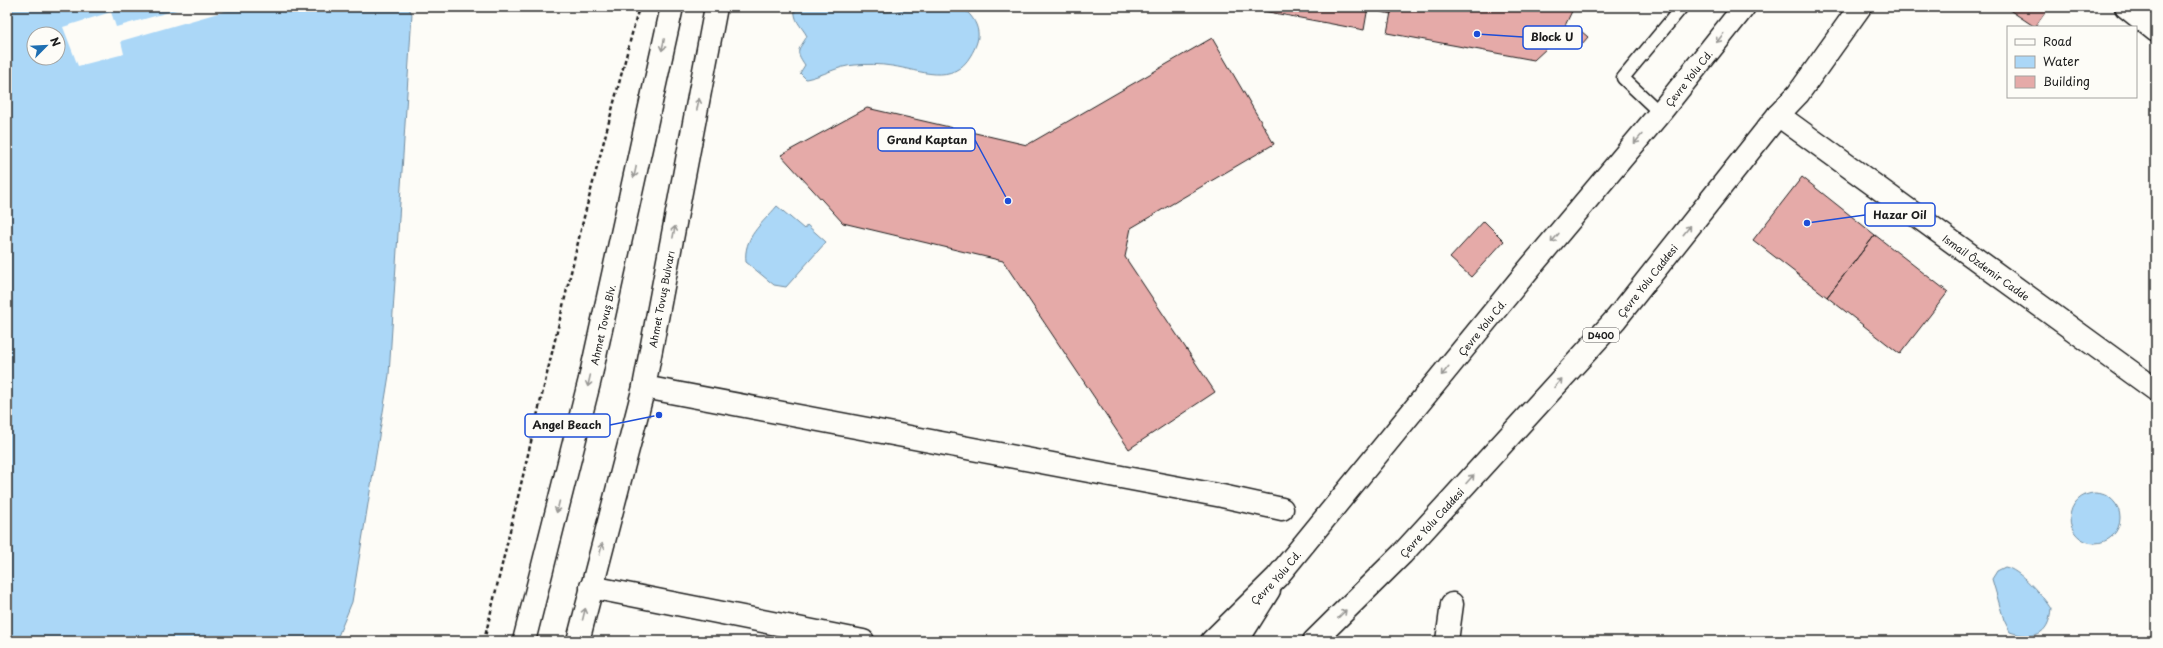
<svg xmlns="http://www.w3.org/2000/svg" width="2163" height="648" viewBox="0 0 2163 648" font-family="'Playpen Sans',sans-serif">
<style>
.water{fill:#abd7f7;stroke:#728c9f;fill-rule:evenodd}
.pier{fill:#fdfcf7}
.building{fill:#e5aaa8;stroke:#1c1c1c}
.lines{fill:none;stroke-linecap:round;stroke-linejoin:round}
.service-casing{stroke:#1c1c1c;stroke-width:15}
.minor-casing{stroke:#1c1c1c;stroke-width:25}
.tertiary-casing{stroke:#1c1c1c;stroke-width:25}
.trunk-casing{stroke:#1c1c1c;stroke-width:25}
.path{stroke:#1c1c1c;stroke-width:2.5;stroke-dasharray:4 3;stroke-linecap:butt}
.service{stroke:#fdfcf7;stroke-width:12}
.minor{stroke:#fdfcf7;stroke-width:22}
.tertiary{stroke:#fdfcf7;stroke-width:22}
.trunk{stroke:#fdfcf7;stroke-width:22}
.oneway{stroke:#989794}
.labels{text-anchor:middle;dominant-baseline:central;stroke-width:3;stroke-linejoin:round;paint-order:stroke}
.shield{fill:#fdfcf7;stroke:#605f5e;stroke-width:1}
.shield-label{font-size:9px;font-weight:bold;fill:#1c1c1c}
.street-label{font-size:10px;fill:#1c1c1c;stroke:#fdfcf7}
.leader{fill:none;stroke:#1d4ed8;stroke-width:1.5}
.callout-dot{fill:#1d4ed8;stroke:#fdfcf7;stroke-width:1.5}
.callout{fill:#fdfcf7;stroke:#1d4ed8;stroke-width:1.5}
.callout-label{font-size:11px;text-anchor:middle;font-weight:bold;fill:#1c1c1c}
</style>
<rect width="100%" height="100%" fill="#fdfcf7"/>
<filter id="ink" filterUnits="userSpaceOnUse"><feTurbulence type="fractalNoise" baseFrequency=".025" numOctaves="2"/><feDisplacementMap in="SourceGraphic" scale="8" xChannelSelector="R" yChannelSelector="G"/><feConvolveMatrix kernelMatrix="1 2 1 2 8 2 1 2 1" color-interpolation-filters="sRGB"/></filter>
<g filter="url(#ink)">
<path class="water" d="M7,7h401l4,7 -23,361 -37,227 -16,39h-329zM34,34h24v24h-24z
M795,7h70c20,9 36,3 57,0 8,-1 16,0 24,0 5,0 11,-1 15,1 9,4 16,15 17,24 1,8 -3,16 -7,23 -18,32 -51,15 -79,11 -12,-2 -25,-2 -37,-1 -18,1 -32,11 -49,14l-6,-6 5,-8c-11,-16 -6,-14 2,-29 -6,-11 -14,-15 -12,-29z
M777,206l27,23 3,-4 19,17 -40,45 -12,-2 -28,-23c-3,-25 16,-38 31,-56z
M2070 518a25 25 0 1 1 50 0a25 25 0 1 1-50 0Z
M2005,567c14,2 38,29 46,42 -2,27 -18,31 -41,23l-6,-12 -12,-41 5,-8z"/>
<path class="pier" d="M187,7h52l-118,34 3,13 -46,12 -15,-39 48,-15 5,15z"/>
<path class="building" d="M1242,7h126l-4,23z
M1368,7h24l-1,7 -23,-5z
M1392,7h182l-14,29 -26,24 -147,-27z
M2005,7h44l-14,20z
M1581,31l7,6 -6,7 -8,-6z
M1212,38l62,106 -143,84 -6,29 90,135 -86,57 -126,-188 -160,-38 -62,-68 86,-47 160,37z
M1802,177l73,58 -48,62 -74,-57z
M1484,221l20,20 -33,36 -21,-19z
M1875,235l73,57 -48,62 -73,-57z"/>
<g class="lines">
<g class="service-casing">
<path id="service" d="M1660,113l-37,-35 59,-71"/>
</g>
<g class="minor-casing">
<g id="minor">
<path d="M2126,7l30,24"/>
<path d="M644,387l578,109 60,13"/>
<path d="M591,587l272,54"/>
<path id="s1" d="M524,641l66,-262 82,-372"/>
<path id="s2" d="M578,641l66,-254 72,-380"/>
<path d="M1237,641l32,-51"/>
<path d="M1447,641l5,-37"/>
</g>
</g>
<g class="tertiary-casing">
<g id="tertiary">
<path id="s3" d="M1778,115l378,275"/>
</g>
</g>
<g class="trunk-casing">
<g id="trunk">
<path id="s4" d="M1212,641l65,-64 251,-307 132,-157 84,-106"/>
<path id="s5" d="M1314,641l88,-87 214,-235 162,-204 20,-21 62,-87"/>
</g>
</g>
<path class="path" d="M484,641l100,-424 55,-210"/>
<use href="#service" class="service"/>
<use href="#minor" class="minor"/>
<use href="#tertiary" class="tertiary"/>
<use href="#trunk" class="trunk"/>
</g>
<defs><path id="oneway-shaft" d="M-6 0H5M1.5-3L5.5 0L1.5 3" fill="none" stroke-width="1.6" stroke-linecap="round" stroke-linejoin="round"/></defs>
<g class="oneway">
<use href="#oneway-shaft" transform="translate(1720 38) rotate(128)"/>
<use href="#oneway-shaft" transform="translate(663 45) rotate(102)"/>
<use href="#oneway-shaft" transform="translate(698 104) rotate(-79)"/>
<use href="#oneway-shaft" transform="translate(1638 139) rotate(130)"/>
<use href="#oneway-shaft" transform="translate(635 172) rotate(102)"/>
<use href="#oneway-shaft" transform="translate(1687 230) rotate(-51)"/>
<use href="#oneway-shaft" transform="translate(674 232) rotate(-79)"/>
<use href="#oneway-shaft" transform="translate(1555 238) rotate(130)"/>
<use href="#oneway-shaft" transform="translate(1445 371) rotate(129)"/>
<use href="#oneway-shaft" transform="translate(589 381) rotate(103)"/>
<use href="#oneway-shaft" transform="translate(1558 383) rotate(-48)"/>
<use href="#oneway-shaft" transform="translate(1470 479) rotate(-48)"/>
<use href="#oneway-shaft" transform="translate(558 507) rotate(104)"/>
<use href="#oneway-shaft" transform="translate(601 549) rotate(-75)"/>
<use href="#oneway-shaft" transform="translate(584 614) rotate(-76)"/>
<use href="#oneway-shaft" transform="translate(1342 614) rotate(-45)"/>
</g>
</g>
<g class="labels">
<rect class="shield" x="1583" y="328" width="36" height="14" rx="3"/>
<g class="shield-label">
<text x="1601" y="335">D400</text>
</g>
<g class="street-label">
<text stroke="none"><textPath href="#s4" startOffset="738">Çevre Yolu Cd.</textPath></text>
<text stroke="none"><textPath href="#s3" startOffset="258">Ismail Ôzdemir Cadde</textPath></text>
<text stroke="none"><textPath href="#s5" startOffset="491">Çevre Yolu Caddesi</textPath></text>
<text stroke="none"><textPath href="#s2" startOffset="352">Ahmet Tovuş Bulvarı</textPath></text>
<text stroke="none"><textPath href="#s1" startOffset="326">Ahmet Tovuş Blv.</textPath></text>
<text stroke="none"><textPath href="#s4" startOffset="414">Çevre Yolu Cd.</textPath></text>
<text stroke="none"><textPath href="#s5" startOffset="167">Çevre Yolu Caddesi</textPath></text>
<text stroke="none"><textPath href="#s4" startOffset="90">Çevre Yolu Cd.</textPath></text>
</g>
</g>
<path class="leader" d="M1477 34L1523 37M1008 201L975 140M1807 223L1865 215M659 415L610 425"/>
<g class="callout-dot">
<circle cx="1477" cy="34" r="4"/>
<circle cx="1008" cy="201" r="4"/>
<circle cx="1807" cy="223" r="4"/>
<circle cx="659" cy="415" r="4"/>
</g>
<g class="callout">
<rect x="1523" y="26" width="59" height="23" rx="4"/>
<rect x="878" y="128" width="97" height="23" rx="4"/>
<rect x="1865" y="203" width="70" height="23" rx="4"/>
<rect x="525" y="414" width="85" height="23" rx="4"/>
</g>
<g class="callout-label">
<text x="1552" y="41">Block U</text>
<text x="927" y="144">Grand Kaptan</text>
<text x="1900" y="219">Hazar Oil</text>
<text x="567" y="429">Angel Beach</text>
</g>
<rect width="2163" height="648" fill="none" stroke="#fdfcf7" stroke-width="24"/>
<rect x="12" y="12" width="2139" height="624" fill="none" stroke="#1c1c1c" stroke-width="1.5" filter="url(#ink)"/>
<rect x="2007" y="26" width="130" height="72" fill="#fdfcf7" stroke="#a3a29f"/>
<rect x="2015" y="39" width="20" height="6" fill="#fdfcf7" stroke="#a3a29f"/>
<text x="2043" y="46" font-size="12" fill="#1c1c1c">Road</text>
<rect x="2015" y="56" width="20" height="12" fill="#abd7f7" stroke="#a3a29f"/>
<text x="2043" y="66" font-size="12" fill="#1c1c1c">Water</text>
<rect x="2015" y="76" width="20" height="12" fill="#e5aaa8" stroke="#a3a29f"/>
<text x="2043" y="86" font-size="12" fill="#1c1c1c">Building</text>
<g transform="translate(46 46) rotate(66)"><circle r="19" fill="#fdfcf7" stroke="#a3a29f"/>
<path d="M0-3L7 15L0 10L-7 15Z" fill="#1f6fb2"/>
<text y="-6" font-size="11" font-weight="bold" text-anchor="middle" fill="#1c1c1c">N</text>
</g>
</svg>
